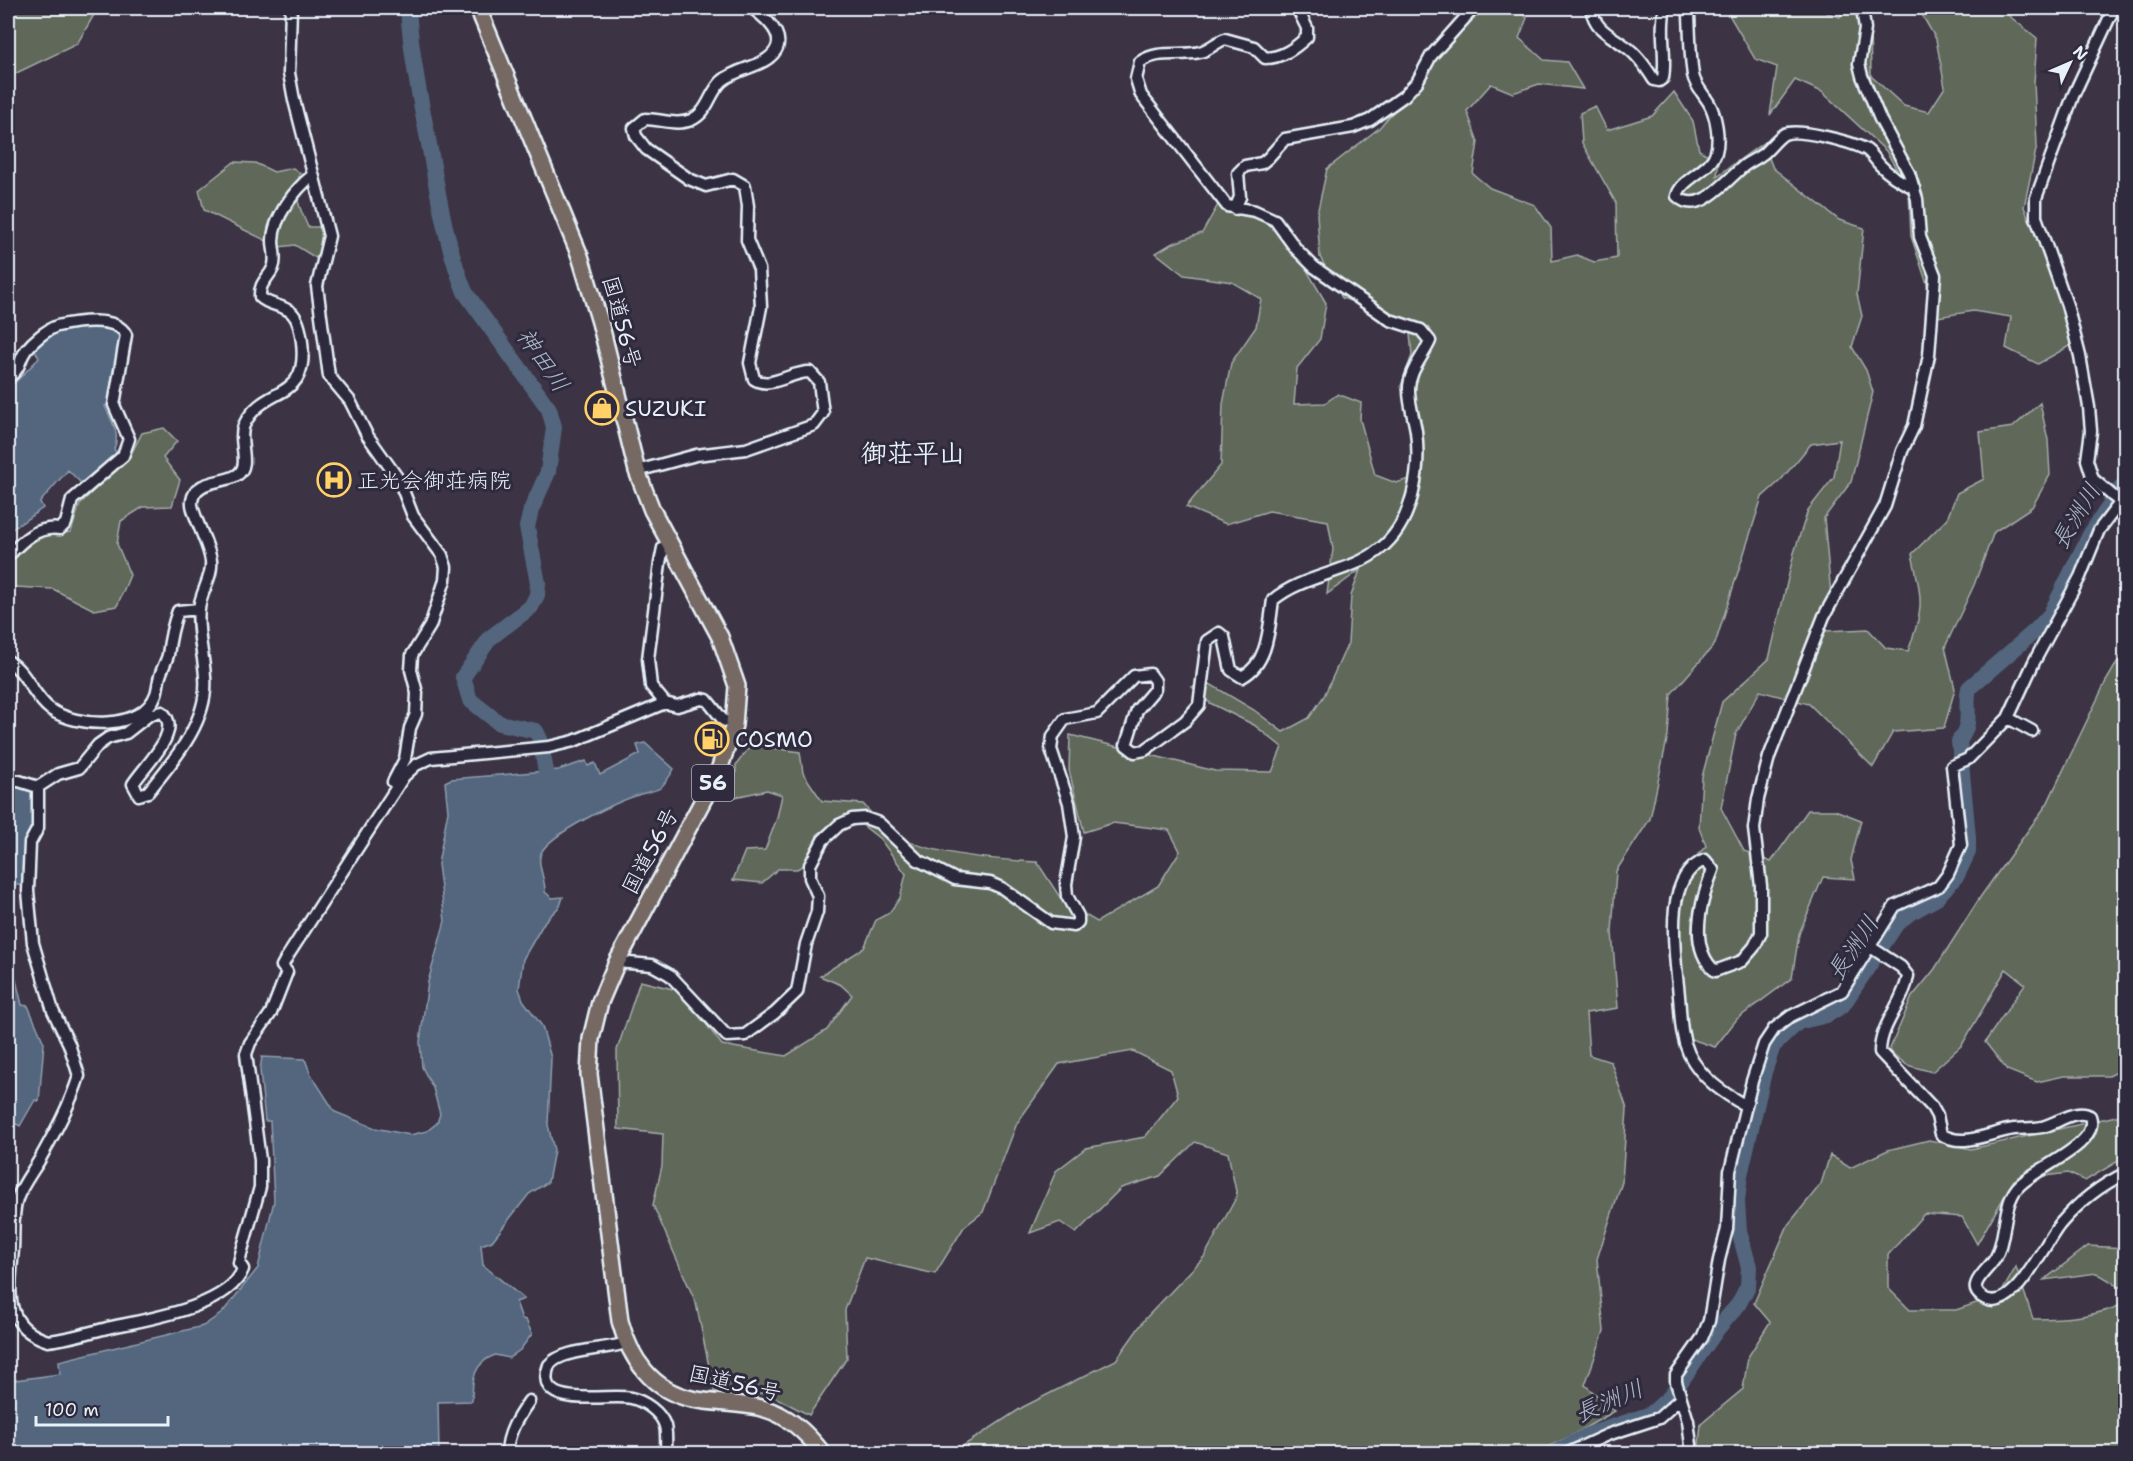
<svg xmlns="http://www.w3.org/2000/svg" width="2133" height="1461" viewBox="0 0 2133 1461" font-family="'Shantell Sans','Klee One',sans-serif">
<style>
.green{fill:#61675a;stroke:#a4aca9;stroke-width:1.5}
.water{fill:#53667e;stroke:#8f9eaf;stroke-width:1.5}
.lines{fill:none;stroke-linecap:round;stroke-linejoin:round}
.river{stroke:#53667e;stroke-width:16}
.minor-casing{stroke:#e8f1f8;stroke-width:15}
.highway-casing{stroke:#e8f1f8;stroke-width:20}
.minor{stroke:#2f2a3d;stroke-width:10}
.highway{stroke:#766964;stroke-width:15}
.labels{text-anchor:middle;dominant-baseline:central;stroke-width:6;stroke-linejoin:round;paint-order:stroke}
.shield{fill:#2f2a3d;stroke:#b0b5c0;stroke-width:1.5}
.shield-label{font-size:21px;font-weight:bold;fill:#e8f1f8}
.street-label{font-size:22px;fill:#e8f1f8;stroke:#2f2a3d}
.poi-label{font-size:22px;fill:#e8f1f8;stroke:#2f2a3d;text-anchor:start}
.water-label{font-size:24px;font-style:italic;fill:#acb9c7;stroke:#2f2a3d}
.quarter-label{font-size:26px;font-weight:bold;fill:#e8f1f8;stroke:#2f2a3d}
</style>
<rect width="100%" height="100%" fill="#3c3444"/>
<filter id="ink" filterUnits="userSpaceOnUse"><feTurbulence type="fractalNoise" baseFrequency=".0167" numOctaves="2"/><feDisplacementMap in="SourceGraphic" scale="12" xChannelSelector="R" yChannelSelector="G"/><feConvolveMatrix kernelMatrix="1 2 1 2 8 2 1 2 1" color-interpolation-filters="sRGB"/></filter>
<g filter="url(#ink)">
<path class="green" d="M8,8h90l-21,36 -69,33v-39l5,-9z
M1468,8h49l10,10 -8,20 25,22 23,2 16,27 -44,-5 -26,9 -22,-9 -24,27 11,31 -5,32 17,14 45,17 16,23 1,33 25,-6 17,7 23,-4 -1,-55 -34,-60 -2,-30 15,-7 12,24 45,-14 22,-24 19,29 6,29 20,11 -2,15 46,-33 10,25 66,52 25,8 -7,66 5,22 -10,31 14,23 7,22 -22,90 -27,36 7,77 -5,36 42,-2 18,19 22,3c17,-44 14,-51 4,-97l35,-35 10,-26 27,-14 -4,-47 33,-5 27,-24 8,37 2,35 -18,32 -38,25 -20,53 -29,62 10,42 -11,39 -51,4 -20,35 -64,-63 -49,-13 -24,43 -15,74 23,43 27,11 37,-52h27l26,10 -10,40 4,19 -32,-2 -24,57 -7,44 -55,41 -22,28 -27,-9c-13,-50 -31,-105 -12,-156 5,-12 21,-26 30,-36l-7,-18 3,-51 20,-75 47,-43 25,-106 14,-43 26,-33 6,-37 -29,4 -30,36 -19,17 -47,147 -44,50 -3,41 -18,84 -34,52 -4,61 6,76 -32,5 3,42 22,7 16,47 -5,73 -25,77 7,72 -19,54 30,26 -46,26 -34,16h-583l71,-46 93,-47 29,-41 59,-62 33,-61 -9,-43 -33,-11 -35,34 -39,12 -45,45 -16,-11 -30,11 26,-62 30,-23 59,-11 33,-41 -7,-26 -38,-19 -74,13 -42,59 -34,89 -19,15 -29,47 -70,-16 -20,52 2,48 -38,57 -40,-21 -55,-3 -18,-88 -43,-98 9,-39 1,-32 -45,-5 -1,-79 23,-69 41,10 41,54 64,11 41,-26 25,-35 -11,-10 -21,-9 44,-28 12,-28 13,-7 11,-15 6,-24 -26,-35 -19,-15 -26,-3 -18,14 -6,26 -14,8h-19l-16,14 -29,-3 12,-29 20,-1 12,-32 5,-23 -15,-5 -32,7 1,-32 15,-20 49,7 3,21 19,28 41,3c8,8 16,21 25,27 33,23 109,29 149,31l26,40 34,20 61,-36 22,-35 -11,-21 -56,-7 -29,9 -15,-62 1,-35 145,36 57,1 10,-25 -28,-22 -44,-22 -18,-16 18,-3 44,26 29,22 26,-14 15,-22 24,-53 3,-47 9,-26 -33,24 6,-45 -5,-28 -59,-10 -43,13 -40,-17 35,-42 2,-61 8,-41 25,-36 5,-28 -29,-17 -48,-7 -28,-22 15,-9 31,-11 17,-30 26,6 39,22 42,72 -6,36 -23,29 -3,36 31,-1 13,-9 23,9 -1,16 15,56 21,8 27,-8 -5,-41 -17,-48 11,-31 -3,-32 -67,-25 -22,-41 -3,-43 10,-45 52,-41 40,-46z
M1725,8h89l26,9 4,-9h9l17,17 1,51 33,30 25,6 16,-25 -9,-48 -18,-31h81l38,30 -3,45 3,62 -13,62 38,93 9,45 -33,19 -32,-16 5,-31 -38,-6 -35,6 -27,-81 -2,-45 -23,-40 -64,-59 -27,-12 -25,35 7,-48 -22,-8z
M234,162l21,1 19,9 19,-4 7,5c-7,22 -1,34 8,54h14l-3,33 -24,-15 -16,2 -75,-37 -5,-20z
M164,428l13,13 -14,17 17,22 -8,26 -29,1 -22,14 -4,23 13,31 -13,31 -23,4 -41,-21 -38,-2 -7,5c0,-8 -2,-17 0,-25 5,-26 42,-33 63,-35l9,-28 51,-50 11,-21z
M2125,649v419l-16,8h-45l-27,6 -30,-12 -22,-28 40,-58 -19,-15 -44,76 -30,27 -25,-7 -18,-14 23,-54 22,-27 47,-74 66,-92 58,-121z
M2125,1114v43l-40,24 -17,-8 -54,7 -37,64 -15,-27 -38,-3 -36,41v33l22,22h46l44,-15 16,-28 17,52c30,0 65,-2 92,-16v150l-427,1 3,-30 42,-35 5,-32 22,-35 -16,-19 34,-78 33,-41 9,-29 20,13 38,-18 41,-10 42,9z
M2088,1246l37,2v42l-28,-17 -53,7z"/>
<path class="water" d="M74,326l36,1 12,10 -14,68 -3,1c6,14 16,28 9,43l3,4 -36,30 -13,-13 -28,32 3,6 -35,24v-142l31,-32 -5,-10 13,-14z
M645,743l29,26c-4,7 -8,14 -14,19 -6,4 -15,4 -22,7 -22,7 -84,37 -96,56 -7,10 4,29 3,41l7,6 11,-1 -3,9 -15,15 -22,38 -4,30 4,11 19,26 9,32 -3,67 6,25 -6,32 -19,12 -37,47 -11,4 2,20 41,34 -8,3 6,17 4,1 6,14 -12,16 -11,8 -14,-3c-22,8 -23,26 -23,46l-34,1 1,51h-431v-72l52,-7 -1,-13 144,-35 19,-13 36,-45 16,-67 -4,-80h-5l-5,-51 2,-13 43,2 5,14 25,39 40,16 35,7 17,-4 10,-8 3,-9 -7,-26 -11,-21 -2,-25 8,-60 17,-61 -7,-57 10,-53 -3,-29 6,-3 107,-9 28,-9 2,5 7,-3 5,12 40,-21 -3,-9z
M8,785l22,3 5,4 -1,29 -10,64h-12v11l-4,1 4,45 -2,3 5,19 -2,3 9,38 6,1 16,37 -5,58 -4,-1 -15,26 -9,-5 -3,7z"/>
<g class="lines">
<path class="river" d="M408,8c3,46 12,91 21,136 9,50 17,101 36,148l84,117 5,18 -6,45 -17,38 -4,17 11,56 -1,12 -6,12 -41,31 -27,39 7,23 29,23 37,8 4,8 8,43
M1552,1454l36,-19 63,-21 19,-17 48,-69 20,-23 10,-19 1,-19 -10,-36 -2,-30 3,-26 24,-103 9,-26 25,-24 29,-7 15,-9 55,-83 13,-10 25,-14 22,-24 11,-23v-15l-9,-96c15,-21 5,-32 10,-53l67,-58 14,-15 40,-80 36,-54"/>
<g class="minor-casing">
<path id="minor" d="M291,8l-2,65 5,27 35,136 -12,50 12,90 21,25 17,34 32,45 14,36 29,39 4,12 -1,13 -15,46 -18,29 -1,15 6,23 -1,21 -6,14 -5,31 -12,23
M1591,8c4,22 18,26 34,38 12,8 21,21 29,34l5,1 4,-3c4,-23 -4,-47 2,-70
M1686,8l3,7c1,20 1,41 4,60 2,11 10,18 16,28 7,12 11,35 7,49 -5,19 -35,26 -39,44 22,22 51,-18 68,-31 6,-4 13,-7 19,-12 6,-5 13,-15 20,-19 14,-6 67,8 81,15 6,3 10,11 15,16 10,11 21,17 34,23
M2114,8l-41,88 -37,102v19l31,88 13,51 9,51 2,24 -4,29 6,19 28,24
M1235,209l5,-12 -2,-24 7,-7 17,-3 6,-5 17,-19 68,-12 17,-7 34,-24 13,-14 14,-26 43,-48
M8,378c15,-12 9,-15 18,-28 7,-9 20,-20 31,-24 18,-4 60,-11 69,9l-12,70 15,34 -6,17 -51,44 -6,23 -6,6c-23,-3 -37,11 -52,27
M637,471l59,-16 50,-6 68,-24 9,-12 -4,-31 -9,-10c-18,-1 -40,18 -56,7l-4,-16 11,-56 -2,-38 -12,-29 1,-34 -3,-20 -12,-7 -27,7 -17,-7 -43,-30 -10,-13 -2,-8 11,-9c15,0 32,7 46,1 18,-8 18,-27 31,-39 13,-11 28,-12 42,-20 30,-18 6,-40 -12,-53
M668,542l-5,6 -3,15 -12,96 3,27 14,17 12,3 24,-7 6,1 16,20 11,5
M8,661c18,10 25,35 42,48 26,19 93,22 106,-15 2,-5 2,-12 4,-18 2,-7 6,-14 8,-21 2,-17 4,-28 10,-44l21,-2
M2008,718l24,13
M8,781h11l19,6v41l-8,15 -2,48 5,52 20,68 16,33 10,32c-9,29 -24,56 -39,83 -7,12 -18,26 -23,40 -5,15 -3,34 -4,50 -3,39 -12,78 35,92 20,-2 39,-8 59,-13 36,-8 122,-20 136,-59l-4,-6 2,-9 19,-67v-27l-14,-106 4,-11 21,-30 16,-41 -5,-6 5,-9 117,-181 12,-11 15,-7 118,-11 25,-6 91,-38
M38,787l20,-13 21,-6 19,-23 10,-7 18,-5 23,-18 13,-3c22,19 -18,54 -29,72l6,11 9,-3c26,-32 61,-71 57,-115 -1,-22 -9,-47 -6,-68 1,-16 14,-32 12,-48 -2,-18 -21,-50 -19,-60 3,-22 31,-17 45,-26 15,-9 0,-34 7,-50 20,-42 65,-21 58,-83 -1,-9 -3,-22 -10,-29 -10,-9 -23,-7 -32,-16 -1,-14 8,-18 13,-29 4,-9 0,-18 0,-27 0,-23 22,-52 40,-66
M1869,946l32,21 7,9c-4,27 -28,48 -28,76l52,55 5,9 4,18c22,15 49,-2 73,-5 9,-1 19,0 28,-2 16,-4 34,-19 48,-11 11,30 -56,51 -73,72 -15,19 -10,48 -21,69 -6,12 -32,28 -14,40 31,22 63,-57 79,-74 18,-21 40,-38 65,-50
M617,962l35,3 18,10 57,61 18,-1 30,-22 22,-21 9,-48 11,-32 1,-16 -8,-18v-13l13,-25 16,-15 13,-6 13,-1 14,5 39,37 37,19 35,4 12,5 49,35 23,3 4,-4v-6l-11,-20 -1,-12 8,-47 -5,-34 -18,-54 2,-13 12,-17 32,-6 37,-37 16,-2 5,7v8l-18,21 -11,35 9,7 10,-2 40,-29 14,-16 8,-64 12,-8 5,4 7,33 11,7c27,-14 27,-51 31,-77 31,-26 76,-26 107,-51 33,-26 41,-78 36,-118 -2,-13 -7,-27 -7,-40 -1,-19 14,-34 21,-50l-9,-11 -31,-10 -76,-53 -18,-18 -21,-29 -20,-9 -28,-5 -86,-111 -5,-16 4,-17c19,-13 39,-5 60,-10 9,-2 16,-10 25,-13l29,8 11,11c17,0 30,-10 42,-21v-9l-10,-20
M1746,1106c-23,-13 -45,-28 -57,-52 -9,-20 -8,-37 -10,-58 -3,-37 -19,-119 26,-136l8,10c-12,30 -26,76 2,101l27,-10 12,-14 7,-14v-47l-7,-57 4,-30 11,-42 55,-141 61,-110 17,-55 12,-25 15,-71 6,-80 -15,-38 -3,-38 -8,-26 -29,-54 -18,-43 -3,-12 6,-35 -3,-21
M626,1343c-21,7 -64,6 -77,22 -18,48 62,27 82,33 13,3 30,14 34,28 2,8 1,19 1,28
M507,1454c0,-21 11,-37 22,-53
M1566,1454l41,-19 52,-17 22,-20
M1689,1454l2,-9 -3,-24 -12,-39v-7l26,-37 7,-17 10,-61 8,-31 3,-58 22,-90 12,-37 10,-15 17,-13 51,-25 53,-85 44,-20 9,-12 13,-29 -9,-79 16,-7 40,-41 26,-56 46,-85 19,-47 27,-35"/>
</g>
<g class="highway-casing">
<path id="highway" d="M478,8l102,248 20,66 37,149 15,39 68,127 17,49 -3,39 -15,45 -102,192 -17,40 -9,37 -2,35 31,247c10,37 32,70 72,78 24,5 49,3 73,10 25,7 43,25 58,45"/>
</g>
<use href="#minor" class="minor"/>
<use href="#highway" class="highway"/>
</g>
</g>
<defs>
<g id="shop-ring" transform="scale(1.725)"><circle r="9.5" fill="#2f2a3d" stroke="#ffd166" stroke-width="1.5"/><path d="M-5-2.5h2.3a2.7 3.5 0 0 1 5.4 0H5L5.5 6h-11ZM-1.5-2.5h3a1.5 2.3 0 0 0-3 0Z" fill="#ffd166"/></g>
<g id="hospital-ring" transform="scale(1.725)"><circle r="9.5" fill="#2f2a3d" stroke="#ffd166" stroke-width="1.5"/><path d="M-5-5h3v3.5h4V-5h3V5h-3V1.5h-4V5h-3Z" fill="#ffd166"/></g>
<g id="fuel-ring" transform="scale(1.725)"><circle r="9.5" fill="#2f2a3d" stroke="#ffd166" stroke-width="1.5"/><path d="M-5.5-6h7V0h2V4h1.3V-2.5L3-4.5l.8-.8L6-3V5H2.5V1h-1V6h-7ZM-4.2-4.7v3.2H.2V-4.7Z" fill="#ffd166"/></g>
</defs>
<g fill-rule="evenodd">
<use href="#shop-ring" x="602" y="408"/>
<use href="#hospital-ring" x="334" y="480"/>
<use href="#fuel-ring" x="712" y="739"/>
</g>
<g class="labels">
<rect class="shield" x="692" y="765" width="42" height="36" rx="4.5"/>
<g class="shield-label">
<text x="713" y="783">56</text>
</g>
<g class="street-label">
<text transform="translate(622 322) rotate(75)">国道56号</text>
<text transform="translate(650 851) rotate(-62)">国道56号</text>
<text transform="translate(735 1383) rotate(13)">国道56号</text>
</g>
<g class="poi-label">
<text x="625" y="408">SUZUKI</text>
<text x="357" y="480">正光会御荘病院</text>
<text x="735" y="739">COSMO</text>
</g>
<g class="water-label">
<text transform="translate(543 360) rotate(55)">神田川</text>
<text transform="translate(2076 516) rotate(-59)">長洲川</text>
<text transform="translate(1853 948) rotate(-56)">長洲川</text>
<text transform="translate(1609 1401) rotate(-23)">長洲川</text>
</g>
<g class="quarter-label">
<text x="913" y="452">御荘平山</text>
</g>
</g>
<rect width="2133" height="1461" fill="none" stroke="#2f2a3d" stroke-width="30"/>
<rect x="15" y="15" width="2103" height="1431" fill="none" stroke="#e8f1f8" stroke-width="2" filter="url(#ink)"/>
<g transform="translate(2070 63) rotate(46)" stroke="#2f2a3d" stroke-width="4.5" paint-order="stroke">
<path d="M0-4.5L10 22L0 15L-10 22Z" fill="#e8f1f8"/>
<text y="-9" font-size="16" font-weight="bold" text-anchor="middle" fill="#e8f1f8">N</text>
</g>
<path d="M36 1416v9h132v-9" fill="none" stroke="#e8f1f8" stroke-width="3"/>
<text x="45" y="1416" font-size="18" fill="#e8f1f8" stroke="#2f2a3d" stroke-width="4.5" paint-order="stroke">100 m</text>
</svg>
